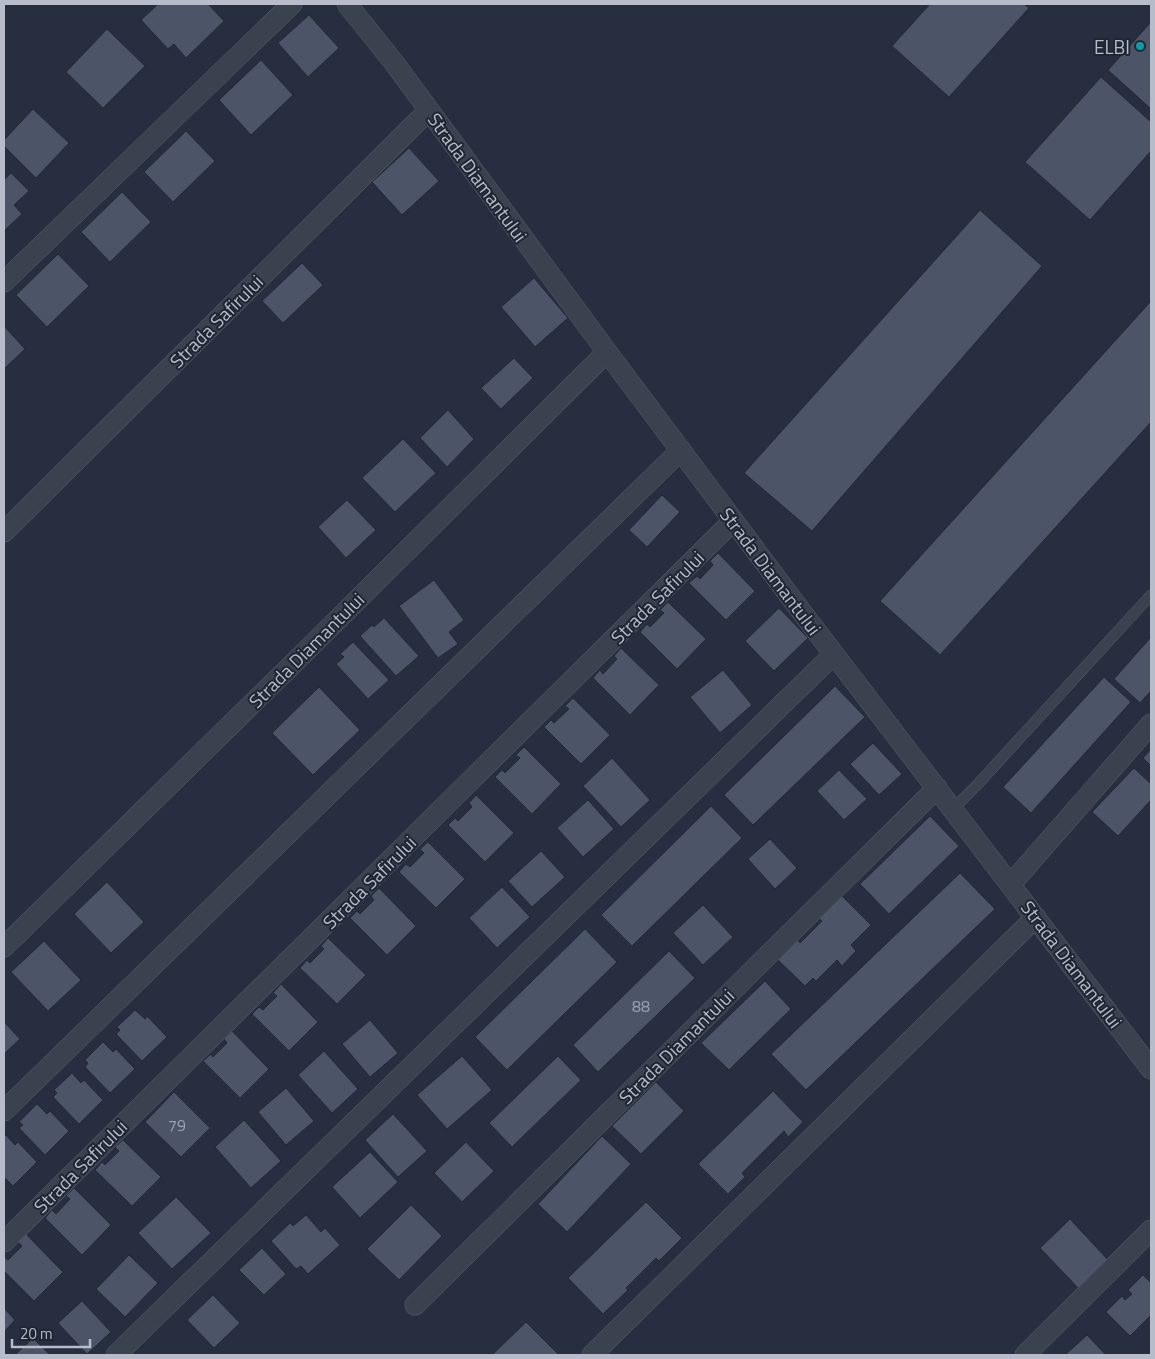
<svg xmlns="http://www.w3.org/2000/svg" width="1155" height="1359" viewBox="0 0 1155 1359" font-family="'Titillium Web',sans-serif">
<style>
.building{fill:#4c5568;stroke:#212836}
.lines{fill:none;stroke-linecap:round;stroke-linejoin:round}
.lane-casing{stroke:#555c6a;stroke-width:11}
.street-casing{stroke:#555c6a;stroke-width:21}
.lane{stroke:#3a414f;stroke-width:10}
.street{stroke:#3a414f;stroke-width:20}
.culture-dot{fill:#0f9aa8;stroke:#1f2634;stroke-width:2}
.labels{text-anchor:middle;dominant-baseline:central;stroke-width:4;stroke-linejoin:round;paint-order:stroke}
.number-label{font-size:16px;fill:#9ca2b2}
.poi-label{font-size:19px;fill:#b7bcca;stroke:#1f2634;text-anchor:end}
.street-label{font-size:19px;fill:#b7bcca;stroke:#1f2634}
</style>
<rect width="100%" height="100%" fill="#262e3f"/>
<path class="building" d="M158,4h50l16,17 -38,37 -12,-14 -6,5 -27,-29z
M930,4h94l5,4 -80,89 -57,-51z
M309,15l30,33 -31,29 -30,-34z
M1151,22v87l-43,-39z
M107,29l38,37 -42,42 -37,-36z
M261,60l32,35 -42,40 -32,-35z
M1101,77l50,45v29l-61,69 -65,-58z
M33,109l36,34 -33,35 -32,-32v-6z
M186,131l29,30 -42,41 -29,-30z
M409,148l30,33 -37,34 -30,-33z
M11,173l18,18 -15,14 8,9 -18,17v-51z
M122,192l29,30 -41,40 -29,-30z
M980,210l62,56 -230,265 -68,-58z
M58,254l31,32 -42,41 -31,-32z
M302,263l21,22 -40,38 -21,-22z
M534,278l34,40 -33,29 -34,-40z
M1151,301v121l-211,233 -60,-54z
M4,326l21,23 -21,20z
M514,358l19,20 -32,31 -20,-21z
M448,410l26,29 -27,28 -27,-29z
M403,439l33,34 -41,39 -33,-34z
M662,495l18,17 -33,35 -18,-17z
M347,500l29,30 -30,28 -28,-31z
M718,553l37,38 -29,29 -37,-37 8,-7 3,3 13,-14 -3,-4z
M434,580l30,40 -15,12 9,12 -20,14 -39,-52z
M668,602l38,37 -29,30 -37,-37 7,-8 3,3 14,-14 -4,-3z
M779,608l29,30 -34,33 -29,-30z
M384,618l35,38 -23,20 -36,-40 12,-11 2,2z
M1151,637v54l-11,12 -26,-24z
M353,642l36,38 -21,19 -32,-35 8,-7 -4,-3z
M621,648l38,37 -29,30 -37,-37 7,-8 3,4 14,-15 -3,-3z
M723,670l29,35 -32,28 -30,-36z
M1104,677l27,25 -100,111 -28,-26z
M835,686l30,31 -112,108 -29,-30z
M319,687l41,43 -47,45 -41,-42z
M573,698l37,37 -29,29 -37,-37 7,-7 3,3 15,-14 -4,-3z
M873,743l29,31 -23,21 -29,-31z
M524,747l37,37 -29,30 -37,-37 7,-7 3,3 15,-15 -4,-3z
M1151,749v17l-8,-8z
M612,758l38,42 -29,27 -38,-41z
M1134,768l17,16v16l-33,36 -26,-24z
M839,770l28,29 -23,21 -27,-29z
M476,795l38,38 -29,29 -37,-37 7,-7 3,3 14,-14 -3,-4z
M588,800l26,29 -31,28 -26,-29z
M711,806l31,32 -110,108 -31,-31z
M930,816l29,30 -70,68 -29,-30z
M770,839l27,29 -22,21 -27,-30z
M428,842l37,37 -29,29 -37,-36 7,-8 4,3 14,-14 -4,-4z
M541,851l24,26 -33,30 -24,-26z
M960,873l35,36 -189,181 -35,-36z
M107,882l37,40 -33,31 -37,-39z
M502,887l28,30 -33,31 -28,-30z
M379,888l37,38 -29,29 -37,-37 7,-7 3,3 14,-14 -3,-4z
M842,896l29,29 -20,20 5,6 -14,15 -5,-6 -21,21 -3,-3 -8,8 -27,-26 20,-20 2,3 22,-22 -3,-3z
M703,905l30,32 -30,28 -30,-32z
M585,929l32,33 -110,108 -32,-33z
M328,938l38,37 -29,29 -37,-36 7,-8 3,3 14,-14 -3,-3z
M44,941l37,39 -33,31 -37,-39z
M669,951l26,27 -97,94 -25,-27z
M765,981l26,28 -62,61 -28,-27z
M281,984l37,38 -29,29 -37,-37 7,-7 4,3 14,-14 -4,-3z
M135,1010l10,9 2,-3 20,21 -25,24 -26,-27 4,-4 -3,-3z
M370,1020l28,33 -28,24 -28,-33z
M4,1022l16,17 -16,15z
M232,1031l37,38 -29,29 -37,-37 8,-7 2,3 14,-14 -3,-4z
M103,1042l10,10 3,-3 19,20 -25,24 -25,-26 3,-4 -3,-3z
M324,1051l34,38 -26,24 -34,-38z
M462,1056l30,34 -45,39 -30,-34z
M558,1056l23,24 -69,67 -23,-24z
M72,1073l9,10 3,-3 19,20 -24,24 -26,-27 4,-4 -3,-3z
M656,1082l28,29 -43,43 -29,-28z
M286,1088l28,33 -28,24 -28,-33z
M773,1091l30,31 -15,15 -4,-6 -42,42 3,4 -17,17 -30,-30z
M174,1092l36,36 -29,29 -36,-35z
M37,1104l10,10 3,-3 19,20 -24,24 -26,-27 4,-3 -4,-3z
M393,1114l34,37 -29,26 -33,-37z
M244,1120l37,41 -30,27 -36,-41z
M6,1135l9,10 3,-3 19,20 -24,24 -9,-9v-40z
M602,1136l29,28 -64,68 -29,-28z
M123,1140l38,37 -29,29 -37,-36 7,-8 3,3 14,-14 -4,-4z
M466,1142l28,29 -32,31 -28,-29z
M370,1152l28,30 -38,36 -28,-31z
M74,1188l37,37 -29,30 -37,-37 7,-8 4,4 14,-15 -4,-3z
M176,1197l35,36 -39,36 -34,-36z
M646,1202l36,36 -23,23 -3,-3 -30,30 2,2 -25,24 -35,-36z
M411,1205l31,31 -43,44 -32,-31z
M306,1215l15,17 4,-4 15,17 -32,29 -7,-8 -5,3 -25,-28 19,-18 3,3z
M1070,1219l40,43 -29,29 -41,-43z
M26,1234l37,38 -29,29 -30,-30v-14l4,3 14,-14 -4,-4z
M262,1248l24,26 -22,21 -25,-25z
M129,1255l29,28 -33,34 -29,-28z
M1143,1275l8,8v32l-21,21 -24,-24 16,-16 3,4 7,-6 -4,-4z
M213,1295l27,28 -26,25 -27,-28z
M82,1301l29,31 -24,22 -29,-31z
M4,1308l11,12 -11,12z
M526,1322l33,33h-67z
M1087,1335l19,20h-41z
M33,1338l17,17h-35z"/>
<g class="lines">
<g class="lane-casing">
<path id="lane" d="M953,809l24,-24 174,-190"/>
</g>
<g class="street-casing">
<path id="street" d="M347,4l48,60 212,288 197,263 347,454
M4,282l288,-278
M4,532l425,-422
M1011,884l140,-160
M4,947l305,-299 298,-296
M4,1111l677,-661
M4,1242l729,-721
M415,1305l522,-517
M116,1355l718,-701
M592,1355l444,-438
M1025,1355l126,-125"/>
</g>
<use href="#lane" class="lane"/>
<use href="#street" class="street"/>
</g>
<circle class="culture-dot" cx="1140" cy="46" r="5"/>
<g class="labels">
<g class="number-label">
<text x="641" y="1006">88</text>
<text x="177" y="1125">79</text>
</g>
<g class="poi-label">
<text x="1130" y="46">ELBI</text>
</g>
<g class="street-label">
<text transform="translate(478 177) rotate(54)">Strada Diamantului</text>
<text transform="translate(216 321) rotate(-45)">Strada Safirului</text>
<text transform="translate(771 571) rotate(53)">Strada Diamantului</text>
<text transform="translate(657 597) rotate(-45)">Strada Safirului</text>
<text transform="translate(306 650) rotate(-45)">Strada Diamantului</text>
<text transform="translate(369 882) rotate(-45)">Strada Safirului</text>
<text transform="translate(1072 964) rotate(53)">Strada Diamantului</text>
<text transform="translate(676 1046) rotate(-45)">Strada Diamantului</text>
<text transform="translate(80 1166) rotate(-45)">Strada Safirului</text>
</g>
</g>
<rect width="1155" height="1359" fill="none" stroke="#b7bcca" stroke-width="10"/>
<path d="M12 1339v8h78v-8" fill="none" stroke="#b7bcca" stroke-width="2.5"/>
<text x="20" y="1339" font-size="15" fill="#b7bcca" stroke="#1f2634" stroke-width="4" paint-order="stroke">20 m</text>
</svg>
